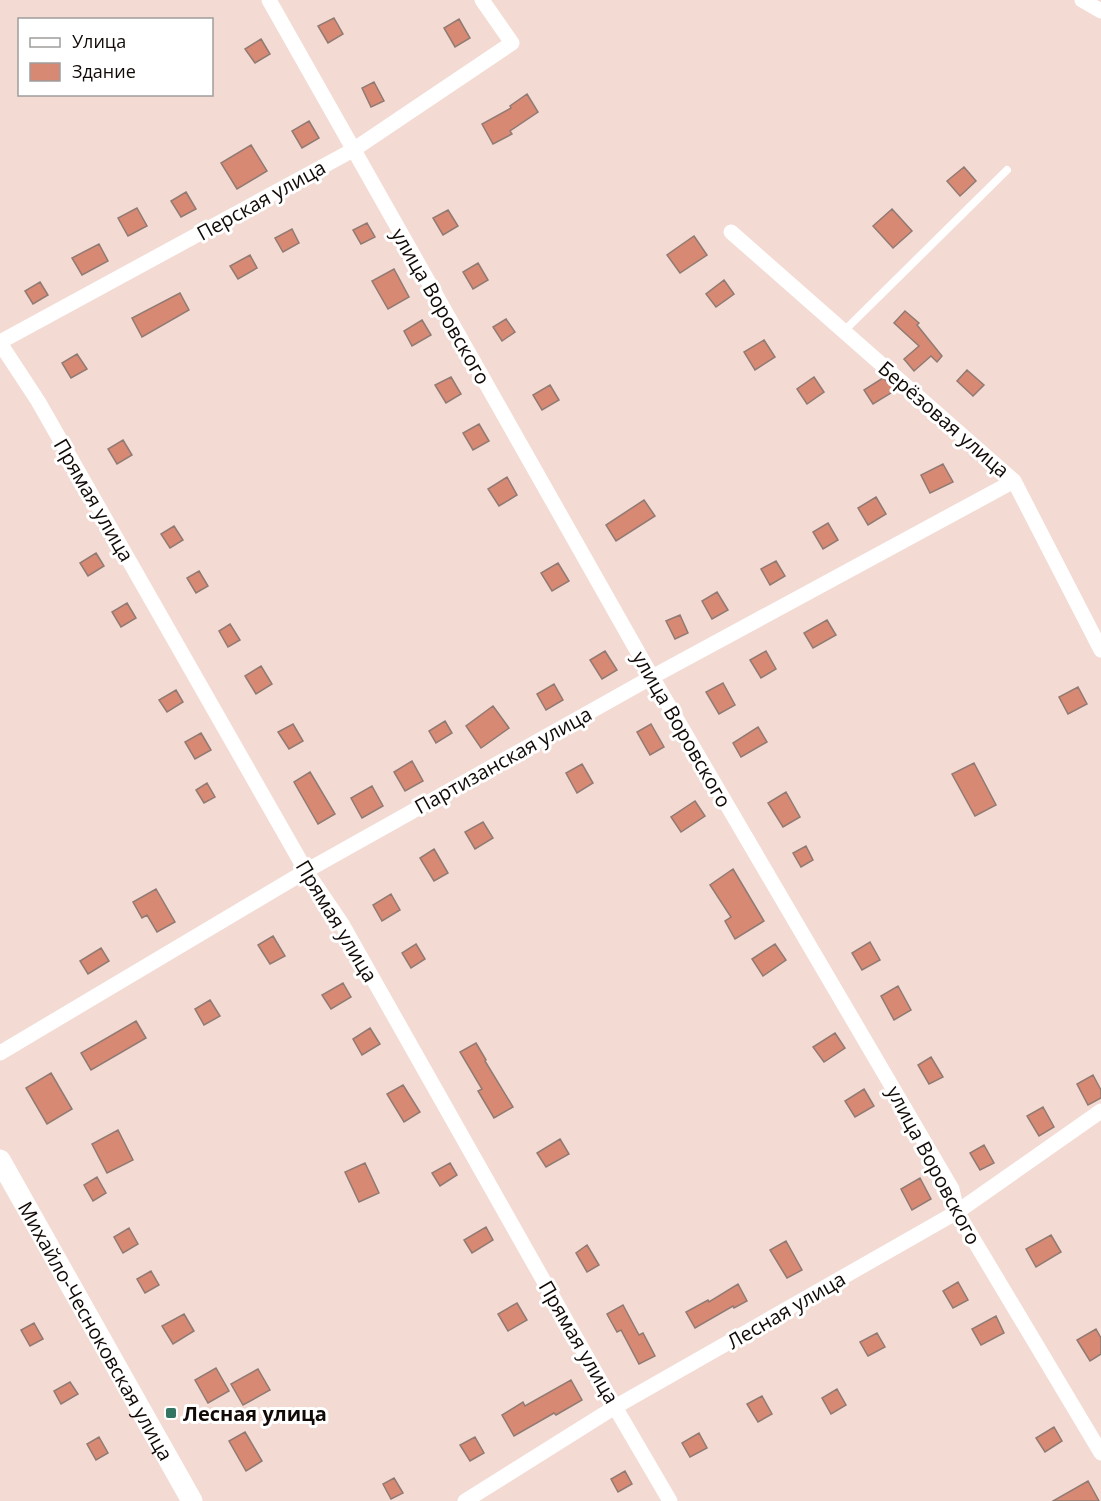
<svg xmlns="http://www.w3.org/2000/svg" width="1101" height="1501" viewBox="0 0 1101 1501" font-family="'Open Sans',sans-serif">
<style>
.building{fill:#d88973;stroke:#907a73;stroke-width:1.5}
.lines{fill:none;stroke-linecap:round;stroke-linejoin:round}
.lane{stroke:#fff;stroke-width:8}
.street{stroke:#fff;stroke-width:15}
.secondary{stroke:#fff;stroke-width:21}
.poi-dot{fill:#337462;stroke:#fff;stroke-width:2}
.labels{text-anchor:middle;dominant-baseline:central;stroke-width:6;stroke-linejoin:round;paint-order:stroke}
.street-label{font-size:20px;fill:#110a07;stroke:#fff}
.poi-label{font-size:20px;font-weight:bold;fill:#110a07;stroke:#fff;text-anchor:start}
</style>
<rect width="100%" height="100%" fill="#f3dad2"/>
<path class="building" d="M334,18l9,16 -15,9 -10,-17z
M459,19l11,19 -15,9 -11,-19z
M261,39l9,15 -15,9 -10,-14z
M374,82l10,19 -13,6 -9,-19z
M527,94l11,18 -28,19 2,3 -19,10 -11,-20 29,-16 -1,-2z
M309,121l10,17 -17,10 -10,-17z
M251,145l16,26 -30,18 -16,-26z
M964,167l12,14 -16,15 -13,-15z
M186,192l10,17 -15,8 -10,-16z
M137,208l10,18 -19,10 -10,-18z
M892,209l20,22 -19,17 -20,-22z
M448,210l10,16 -15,9 -10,-17z
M367,223l8,14 -14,7 -8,-14z
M292,229l7,14 -16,9 -8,-14z
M694,236l13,19 -27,18 -13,-18z
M99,244l9,17 -26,14 -10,-17z
M250,255l7,13 -19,11 -8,-13z
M478,263l10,17 -15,9 -10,-17z
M394,269l15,28 -21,12 -16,-28z
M724,280l10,14 -18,13 -10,-13z
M40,282l8,13 -15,9 -8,-13z
M180,293l9,17 -47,27 -10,-19z
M905,311l14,12 -2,2 25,31 -5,6 -6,-6 -17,15 -10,-12 15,-13 -25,-23z
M506,319l9,13 -13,9 -9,-14z
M422,320l9,15 -19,11 -8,-15z
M764,340l11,17 -20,13 -11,-18z
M77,354l10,15 -16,9 -9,-15z
M967,370l17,15 -11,11 -16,-15z
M451,377l10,17 -15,9 -11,-18z
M814,377l10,15 -17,12 -10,-15z
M883,378l13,12 -23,14 -9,-14z
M550,385l9,15 -17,10 -9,-15z
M479,424l10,17 -16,9 -10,-17z
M123,440l9,15 -15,9 -9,-15z
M943,464l10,18 -23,11 -9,-18z
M507,477l10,18 -18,11 -11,-17z
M876,497l10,17 -18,11 -10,-17z
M644,500l11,16 -39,25 -10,-16z
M828,523l10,17 -15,9 -10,-17z
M174,526l9,14 -13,8 -9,-14z
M96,553l8,13 -16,10 -8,-13z
M776,561l9,15 -15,9 -9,-16z
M558,563l11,18 -17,10 -11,-18z
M199,571l9,15 -12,7 -9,-15z
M717,592l11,18 -16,9 -10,-18z
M127,603l9,15 -15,9 -9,-15z
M680,615l8,18 -13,6 -9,-18z
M827,620l9,15 -23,13 -9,-15z
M230,624l10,16 -12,7 -9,-16z
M605,651l12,19 -15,9 -12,-19z
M766,651l10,18 -15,9 -11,-18z
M261,666l11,18 -16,10 -11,-18z
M723,683l12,22 -16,9 -13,-22z
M554,684l9,16 -17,10 -9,-16z
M1078,687l9,17 -19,10 -9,-17z
M176,690l7,12 -16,10 -8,-12z
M493,706l16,22 -28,20 -15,-22z
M445,721l7,12 -16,10 -7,-12z
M293,724l10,17 -14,8 -11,-17z
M651,724l13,23 -14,8 -13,-23z
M758,727l9,15 -26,15 -8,-14z
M201,733l10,17 -16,9 -10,-17z
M412,761l11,20 -18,10 -11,-19z
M974,763l22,42 -21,11 -23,-42z
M582,764l11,19 -16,10 -11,-20z
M310,772l25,42 -17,10 -24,-42z
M207,783l8,14 -11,6 -8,-13z
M372,786l11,20 -21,12 -11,-20z
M786,792l14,25 -17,10 -15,-24z
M695,801l10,15 -24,16 -10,-15z
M483,822l10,16 -18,11 -10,-17z
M806,846l7,14 -12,7 -8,-14z
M434,849l14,24 -14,8 -14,-23z
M733,869l31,52 -29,18 -10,-18 6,-4 -21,-32z
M156,889l19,33 -18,10 -10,-17 -5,3 -9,-16z
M391,894l9,16 -18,11 -9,-16z
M273,936l12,20 -15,8 -12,-19z
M870,942l10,18 -18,10 -10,-17z
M416,944l9,15 -14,9 -9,-15z
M775,944l11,16 -23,16 -11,-17z
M101,948l8,13 -21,13 -8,-13z
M343,983l8,14 -20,12 -9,-14z
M898,986l13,24 -17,10 -13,-24z
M210,1000l10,16 -16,9 -9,-16z
M136,1021l10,17 -55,32 -10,-17z
M370,1028l10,16 -18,11 -9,-16z
M835,1033l10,15 -21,14 -11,-15z
M476,1043l10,17 -1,1 28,46 -19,11 -16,-27 4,-2 -22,-37z
M931,1057l12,20 -14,7 -11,-19z
M51,1073l21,36 -25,15 -21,-36z
M1093,1075l8,15v8l-13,7 -11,-21z
M403,1085l17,27 -16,10 -17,-28z
M864,1089l10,17 -19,11 -10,-16z
M1043,1107l11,20 -15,9 -12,-20z
M118,1130l15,30 -26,13 -15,-29z
M560,1139l9,15 -23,13 -9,-14z
M984,1145l10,18 -14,7 -10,-17z
M365,1163l14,30 -20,9 -14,-30z
M450,1163l7,12 -17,11 -8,-13z
M97,1177l9,16 -13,8 -9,-16z
M920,1178l11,21 -19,11 -11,-21z
M486,1227l7,13 -21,13 -8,-13z
M129,1228l9,16 -15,9 -9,-16z
M1051,1235l10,17 -25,15 -10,-18z
M786,1241l16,29 -15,8 -17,-28z
M587,1245l12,20 -12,7 -11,-19z
M151,1271l8,14 -14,8 -8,-14z
M958,1282l10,18 -15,8 -10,-17z
M738,1284l9,17 -13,7 -1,-2 -38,22 -9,-16 22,-12 1,2z
M517,1303l10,17 -19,11 -10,-17z
M623,1305l16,30 4,-2 12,23 -16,8 -18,-34 -4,2 -10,-18z
M184,1314l10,17 -21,13 -11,-18z
M996,1316l8,17 -23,12 -9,-16z
M34,1323l9,16 -13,7 -9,-16z
M1096,1329l5,9v16l-11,7 -13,-21z
M877,1333l8,14 -17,9 -8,-14z
M216,1368l13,23 -21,12 -13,-23z
M258,1369l12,21 -27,15 -12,-21z
M571,1380l11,20 -26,15 -2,-2 -40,23 -12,-21 21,-13 2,4z
M70,1382l8,12 -17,10 -7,-13z
M837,1389l9,16 -15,9 -9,-16z
M762,1396l10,18 -14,8 -11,-18z
M1054,1427l8,14 -17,11 -9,-14z
M245,1432l17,29 -16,10 -17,-30z
M699,1433l8,15 -17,9 -8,-14z
M99,1437l9,16 -12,7 -9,-16z
M475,1437l9,16 -14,8 -10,-16z
M625,1471l7,13 -14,8 -7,-13z
M394,1478l9,15 -12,6 -8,-15z
M1088,1481l11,20h-46z"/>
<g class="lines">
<path class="lane" d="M844,331l163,-161"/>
<path class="street" d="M269,0l383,677 300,512 5,23 144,241
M1082,0l19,11
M731,232l283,249 87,169
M0,342l353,-192 159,-107 -30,-43
M0,343l38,58 268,470 36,53 273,483 55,94
M0,1053l306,-182 346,-194 362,-196
M465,1501l150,-94 342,-195 144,-101"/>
<path class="secondary" id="s1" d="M0,1160l192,341"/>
</g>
<rect class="poi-dot" x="165" y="1407" width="12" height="12" rx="3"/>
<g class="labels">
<g class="street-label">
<text transform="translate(261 200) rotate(-29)">Перская улица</text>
<text transform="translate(441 306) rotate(60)">улица Воровского</text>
<text transform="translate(944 419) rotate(41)">Берёзовая улица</text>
<text transform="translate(94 500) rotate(60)">Прямая улица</text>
<text transform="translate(682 729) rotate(60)">улица Воровского</text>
<text transform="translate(503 760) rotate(-29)">Партизанская улица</text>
<text transform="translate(337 921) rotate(59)">Прямая улица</text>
<text transform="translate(934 1165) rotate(62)">улица Воровского</text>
<text transform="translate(786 1310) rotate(-30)">Лесная улица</text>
<text stroke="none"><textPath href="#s1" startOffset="196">Михайло-Чесноковская улица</textPath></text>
<text transform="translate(579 1342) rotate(60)">Прямая улица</text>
</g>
<g class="poi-label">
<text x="183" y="1413">Лесная улица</text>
</g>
</g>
<rect x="18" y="18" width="195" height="78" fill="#ffffff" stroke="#a09d9c" stroke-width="1.5"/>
<rect x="30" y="38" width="30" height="9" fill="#ffffff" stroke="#a09d9c" stroke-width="1.5"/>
<text x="72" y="48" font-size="18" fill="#110a07">Улица</text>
<rect x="30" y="63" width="30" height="18" fill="#d88973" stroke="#a09d9c" stroke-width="1.5"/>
<text x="72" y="78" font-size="18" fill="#110a07">Здание</text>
</svg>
